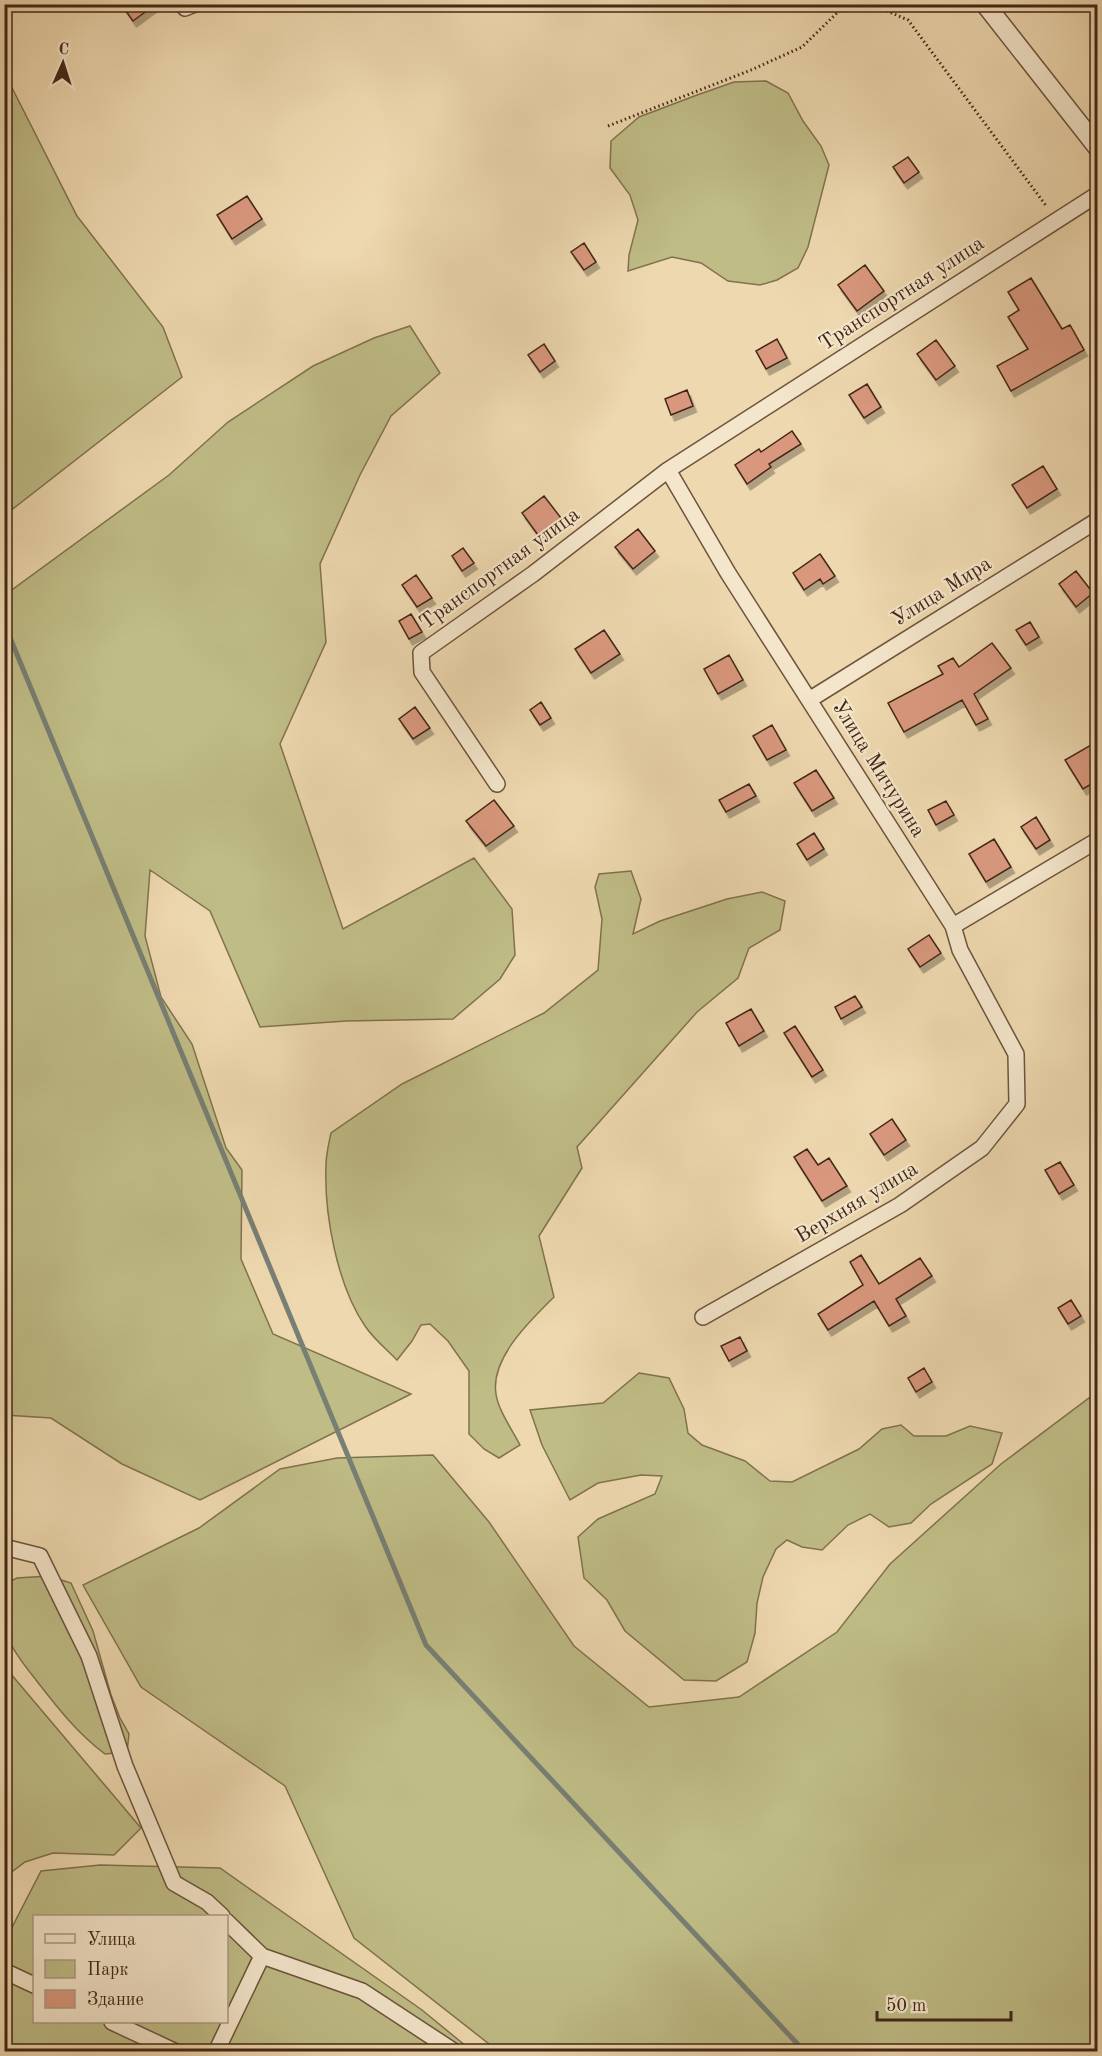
<svg xmlns="http://www.w3.org/2000/svg" width="1102" height="2056" viewBox="0 0 1102 2056" font-family="'Old Standard TT',serif">
<style>
.green{fill:#bfbc86;stroke:#81724e;stroke-width:1.5;fill-rule:evenodd}
.lines{fill:none;stroke-linecap:round;stroke-linejoin:round}
.stream{stroke:#787f73;stroke-width:5}
.building{fill:#d9987e;stroke:#432717;stroke-width:1.5;filter:url(#shadow)}
.minor-casing{stroke:#6e533d;stroke-width:18}
.tertiary-casing{stroke:#6e533d;stroke-width:21}
.path{stroke:#432717;stroke-width:3;stroke-dasharray:1.5 3;stroke-linecap:butt}
.minor{stroke:#f4e6cb;stroke-width:15}
.tertiary{stroke:#f4e6cb;stroke-width:18}
.labels{text-anchor:middle;dominant-baseline:central;stroke-width:4.5;stroke-linejoin:round;paint-order:stroke}
.street-label{font-size:21px;fill:#432717;stroke:#f4e6cb}
</style>
<defs>
<filter id="shadow"><feDropShadow dx="3.5" dy="6" stdDeviation="0" flood-color="#0004"/></filter>
</defs>
<rect width="100%" height="100%" fill="#eed8af"/>
<filter id="stains"><feTurbulence type="fractalNoise" baseFrequency=".00333" numOctaves="4"/><feColorMatrix values="0 0 0 0 .2 0 0 0 0 .09 0 0 0 0 .02 0 0 0 .5 -.17"/></filter>
<radialGradient id="worn" r=".72"><stop offset=".6" stop-color="#630" stop-opacity="0"/><stop offset="1" stop-color="#630" stop-opacity=".3"/></radialGradient>
<path class="green" d="M4,72l73,144 86,111 19,50 -177,138z
M766,81l22,12 15,28 18,25 8,19 -21,82 -10,21 -21,12 -17,5 -32,-4 -27,-18 -29,-6 -44,14 1,-16 9,-35 -8,-25 -20,-27 1,-27 28,-24 58,-22 37,-13z
M410,326l30,47 -49,43 -31,59 -40,89 6,78 -46,102 63,185 131,-71 38,51 3,46 -15,24 -47,40 -107,2 -86,6 -50,-116 -60,-41 -5,66 16,61 31,47 34,104 16,22 -1,89 32,75 138,60 -211,106 -78,-36 -71,-46 -46,-3 1,-327 -2,-15 1,-478 164,-120 59,-53 85,-56 61,-28z
M631,871l10,28 -8,35 27,-13 67,-22 35,-7 23,9 -5,29 -31,18 -11,30 -41,34 -120,135 5,21 -43,68 15,61c-23,23 -64,61 -58,97 2,16 17,37 24,51l-21,13 -15,-9 -15,-15v-63l-21,-30 -18,-17 -9,1 -9,16 -15,19c-11,-11 -24,-22 -32,-34 -28,-41 -41,-112 -39,-161 0,-11 3,-22 5,-32l71,-49 142,-71 54,-43 4,-51 -7,-32 4,-13z
M639,1373l30,5 15,31 4,24 14,12 43,16 25,20 22,1 67,-33 23,-20 19,-4 13,11h32l24,-10 32,7 -10,31 -61,40 -20,19 -22,4 -19,-13 -22,11 -26,25 -20,-3 -15,-7 -11,9 -13,28 -6,26 -2,30 -8,29 -31,19 -32,-1 -59,-49 -18,-31 -23,-22 -6,-41 20,-18 57,-25 7,-18 -21,-1 -43,8 -28,17 -28,-55 -12,-35 73,-7z
M1097,1395v656h-599l-144,-113 -69,-152 -144,-99 -58,-102 116,-57 81,-59 57,-11 96,-3 56,67 85,124 75,61 90,-10 98,-65 53,-68 111,-100 88,-66z
M49,1576l22,7 22,48 18,64 9,23 9,16 -2,18 -22,2c-28,-21 -48,-47 -69,-74 -11,-14 -24,-30 -30,-47 -5,-10 -2,-39 1,-50l10,-5z
M5,1667l136,161 -27,27 -61,-2 -28,9 -20,15z
M100,1865l120,3 202,142 50,41h-467l-1,-108 37,-72zM34,1916h192v106h-192z"/>
<g class="lines">
<path class="stream" d="M4,623l422,1022 379,407"/>
</g>
<path class="building" d="M121,4h35l-23,17z
M908,157l11,15 -15,11 -11,-16z
M247,196l15,23 -30,20 -15,-24z
M584,243l12,19 -12,8 -13,-18z
M865,265l19,26 -27,20 -19,-26z
M1031,278l31,51 8,-4 14,25 -73,41 -14,-25 31,-17 -20,-32 11,-7 -11,-18z
M777,339l10,19 -21,11 -10,-18z
M936,340l19,26 -19,14 -19,-26z
M544,344l11,17 -15,11 -12,-17z
M867,384l14,23 -17,11 -15,-23z
M687,390l6,16 -22,9 -6,-16z
M792,431l9,13 -32,20 2,3 -24,17 -12,-19 24,-16 2,3z
M1043,466l14,23 -30,19 -15,-23z
M544,496l17,22 -23,17 -16,-22z
M638,529l17,22 -22,18 -18,-22z
M463,548l11,15 -12,8 -10,-15z
M820,554l15,22 -12,8 -3,-5 -16,11 -11,-17z
M1076,571l17,22 -17,14 -17,-23z
M416,575l16,23 -15,9 -15,-22z
M411,614l11,18 -13,7 -10,-18z
M1030,622l9,15 -13,8 -10,-15z
M604,630l16,24 -29,19 -16,-24z
M992,643l19,25 -37,26 14,25 -12,6 -14,-25 -58,32 -16,-29 55,-29 -5,-8 15,-8 6,9z
M729,655l14,25 -25,14 -14,-25z
M541,702l10,16 -11,7 -10,-15z
M415,707l15,21 -17,11 -14,-20z
M772,725l14,25 -19,10 -14,-24z
M1098,741v39l-15,9 -18,-29z
M816,770l18,28 -22,13 -18,-28z
M749,784l7,12 -30,16 -7,-12z
M494,800l20,26 -28,20 -20,-25z
M946,801l8,14 -18,10 -8,-15z
M1036,817l14,23 -14,9 -15,-22z
M814,833l10,16 -17,11 -10,-16z
M994,839l17,28 -25,15 -17,-28z
M929,935l12,18 -21,14 -12,-18z
M855,996l7,11 -21,12 -6,-12z
M751,1009l13,22 -25,15 -13,-23z
M795,1026l28,44 -11,7 -28,-44z
M892,1119l14,21 -22,15 -14,-21z
M807,1149l11,16 11,-7 18,28 -25,15 -28,-44z
M1060,1162l14,23 -15,9 -14,-24z
M861,1255l18,29 41,-26 12,18 -36,23 10,17 -17,10 -15,-25 -46,29 -10,-16 45,-29 -13,-23z
M1071,1300l10,16 -13,8 -10,-16z
M740,1337l7,14 -18,10 -8,-15z
M924,1368l8,14 -16,10 -8,-14z"/>
<g class="lines">
<g class="minor-casing">
<path id="minor" d="M183,4l2,4 10,-4
M668,470l60,103 225,353 7,24 56,104 1,50 -35,44 -82,57 -197,112
M809,700l289,-180
M497,784l-75,-112 -1,-19 112,-79 135,-104 430,-276
M953,926l145,-86
M4,1547l36,9 49,100 36,110 49,117 33,19 15,14
M226,1921l36,35 100,35 93,61
M4,1971l30,14
M112,2022l64,30
M216,2052l46,-96"/>
</g>
<g class="tertiary-casing">
<path id="tertiary" d="M985,4l113,144"/>
</g>
<path class="path" d="M608,126l143,-56 51,-23 37,-36 34,-6 35,15 139,187"/>
<use href="#minor" class="minor"/>
<use href="#tertiary" class="tertiary"/>
</g>
<g class="labels">
<g class="street-label">
<text transform="translate(902 294) rotate(-33)">Транспортная улица</text>
<text transform="translate(500 569) rotate(-36)">Транспортная улица</text>
<text transform="translate(942 592) rotate(-32)">Улица Мира</text>
<text transform="translate(878 769) rotate(58)">Улица Мичурина</text>
<text transform="translate(857 1203) rotate(-31)">Верхняя улица</text>
</g>
</g>
<rect width="1102" height="2056" fill="none" stroke="#eed8af" stroke-width="24"/>
<rect x="6" y="6" width="1090" height="2044" fill="none" stroke="#432717" stroke-width="3"/>
<rect x="12" y="12" width="1078" height="2032" fill="none" stroke="#432717" stroke-width="1.5"/>
<rect x="33" y="1915" width="195" height="108" fill="#f4e6cb" stroke="#ad9a83" stroke-width="1.5"/>
<rect x="45" y="1934" width="30" height="9" fill="#f4e6cb" stroke="#ad9a83" stroke-width="1.5"/>
<text x="87" y="1945" font-size="18" fill="#432717">Улица</text>
<rect x="45" y="1960" width="30" height="18" fill="#bfbc86" stroke="#ad9a83" stroke-width="1.5"/>
<text x="87" y="1975" font-size="18" fill="#432717">Парк</text>
<rect x="45" y="1990" width="30" height="18" fill="#d9987e" stroke="#ad9a83" stroke-width="1.5"/>
<text x="87" y="2005" font-size="18" fill="#432717">Здание</text>
<g transform="translate(63 63) rotate(3)" stroke="#f4e6cb" stroke-width="4.5" paint-order="stroke">
<path d="M0-4.5L10 22L0 15L-10 22Z" fill="#432717"/>
<text y="-9" font-size="16" font-weight="bold" text-anchor="middle" fill="#432717">С</text>
</g>
<path d="M877 2011v9h134v-9" fill="none" stroke="#432717" stroke-width="3"/>
<text x="886" y="2011" font-size="18" fill="#432717" stroke="#f4e6cb" stroke-width="4.5" paint-order="stroke">50 m</text>
<rect width="100%" height="100%" filter="url(#stains)"/>
<rect width="100%" height="100%" fill="url(#worn)"/>
</svg>
